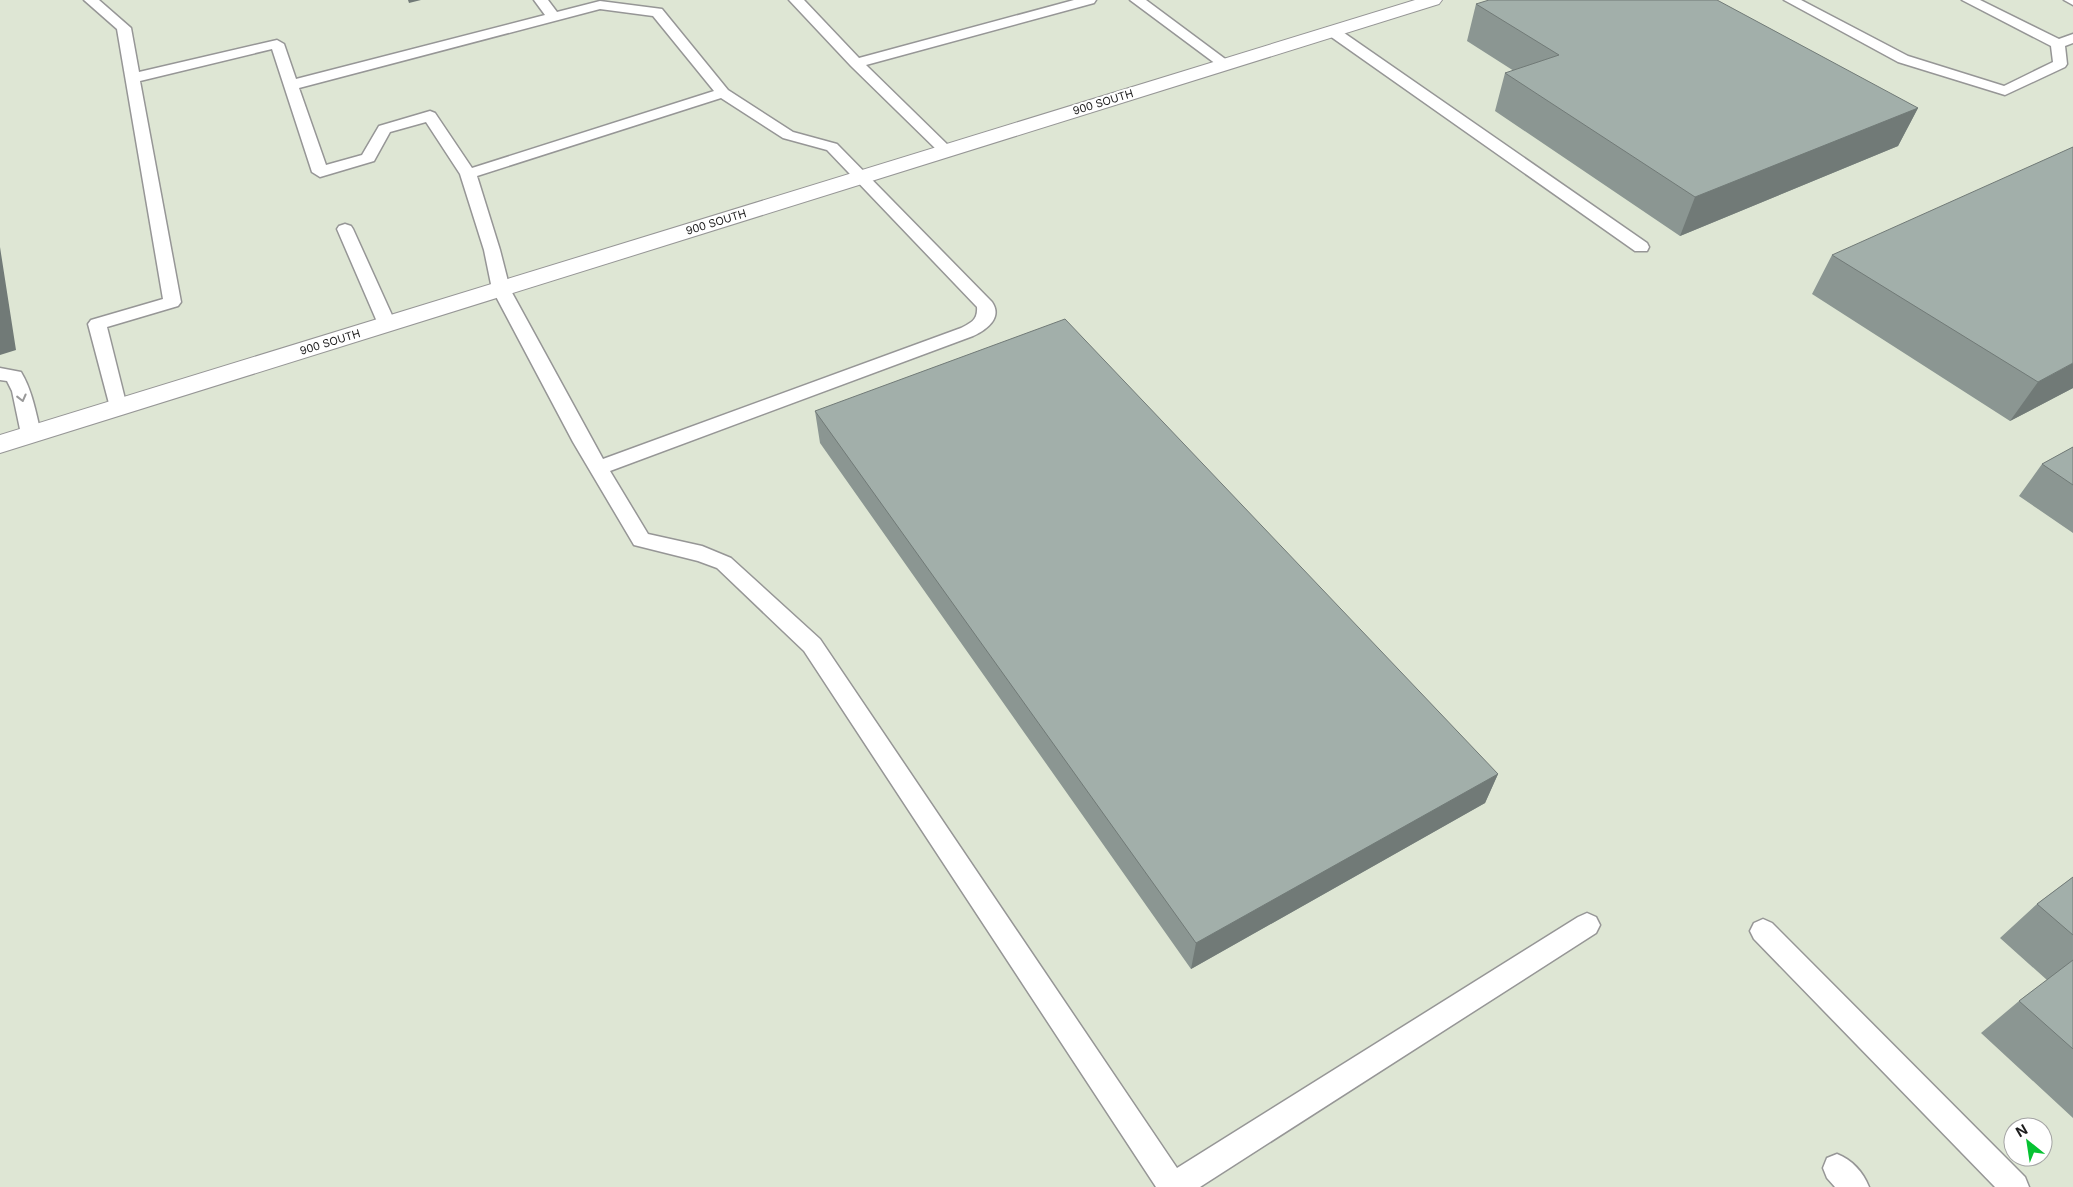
<svg xmlns="http://www.w3.org/2000/svg" width="2073" height="1187" viewBox="0 0 2073 1187" font-family="Inter,sans-serif">
<style>
.industrial{fill:#dee6d4;fill-rule:evenodd}
.lines{fill:none;stroke-linecap:round;stroke-linejoin:round}
.service-casing{stroke:#969696;stroke-width:3}
.tertiary-casing{stroke:#969696;stroke-width:2}
.service{fill:#fff;fill-rule:evenodd}
.tertiary{fill:#fff;fill-rule:evenodd}
.wall{fill:#8b9692}
.shaded-wall{fill:#717a77}
.building{fill:#a2afaa;stroke:#717a77}
.oneway{stroke:#999}
.labels{text-anchor:middle;dominant-baseline:central;stroke-width:4;stroke-linejoin:round;paint-order:stroke}
.far-street-label{font-size:11px;fill:#1c1c1c;stroke:#fff}
</style>
<rect width="100%" height="100%" fill="#e2edec"/>
<path class="industrial" d="M0,0h2073v1187h-2073zM2013,1127h30v30h-30z"/>
<g class="lines">
<g class="service-casing">
<path id="service" d="M84,0h15l32,28 8,44 138,-32 7,4 12,35 249,-64 -11,-15h14l9,12 43,-11 62,8 66,81 65,42 44,12 155,158c11,16 -6,28 -19,34l-363,135 38,63 54,12 29,12 89,81 357,529 401,-251 9,-4 9,4 4,8 -4,8 -396,254h-44l-352,-536 -87,-83 -19,-7 -64,-16 -61,-103 -81,-153 -8,-39 -24,-76 -34,-52 -36,10 -16,29 -54,16 -8,-5 -40,-123 -132,32 41,221 -3,4 -71,21 20,80 -2,4 -7,2 -7,-2 -23,-87 3,-4 72,-21 -46,-270zM600,9l53,7 61,75 -242,77 -37,-55 -5,-2 -51,15 -17,29 -36,10 -27,-77zM721,98l62,40 44,12 150,157c1,13 -6,16 -16,21l-358,131 -93,-170 -10,-39 -23,-74z
M789,0h15l55,58 215,-58h22l-2,3 -228,62 85,83 3,3 -3,3h-10l-90,-88z
M1130,0h16l86,64 -2,3h-10z
M1784,0h17l107,56 96,30 49,-24 -2,-16 -89,-46h18l79,39 14,-5v9l-8,3 2,18 -2,3 -60,28 -107,-33z
M2064,0h9v5z
M1332,27l5,1 310,215 2,4 -2,4h-12l-308,-217 -2,-3 2,-3z
M345,224l6,2 2,3 43,95 -3,4h-12l-3,-4 -41,-95 2,-3z
M0,368l21,4c11,18 15,41 20,62l-3,5 -7,2 -7,-2 -3,-5 -9,-43 -5,-10 -7,-1z
M1763,919l9,4 253,254 4,10h-34l-241,-248 -4,-8 4,-8z
M1837,1154c15,6 26,18 32,33h-34l-8,-9 -4,-10 4,-10z"/>
</g>
<g class="tertiary-casing">
<path id="tertiary" d="M1415,0h27l-3,4 -1439,449v-18z"/>
</g>
<use href="#service" class="service"/>
<use href="#tertiary" class="tertiary"/>
</g>
<path class="wall" d="M1476,4l442,104 -20,38 -218,90 -185,-125 10,-38 9,-2 -47,-30z
M1832,255l241,133 -63,33 -198,-127z
M815,411l683,363 -13,29 -294,166 -371,-526z
M2073,447v86l-54,-37 23,-32z
M2073,877v241l-92,-85 38,-32 28,-21 -47,-42 37,-34z"/>
<path class="shaded-wall" d="M408,0h13l-12,3z
M1918,108l-20,38 -218,90 15,-39z
M0,247l16,103 -16,5z
M2073,363v25l-63,33 28,-39z
M1498,774l-13,29 -294,166 5,-26z"/>
<path class="building" d="M1489,0h228l201,108 -223,89 -190,-124 54,-18 -83,-51z
M2073,147v216l-35,19 -206,-127z
M1065,319l433,455 -302,169 -381,-532z
M2073,447v38l-31,-21z
M2073,877v58l-36,-31z
M2073,960v89l-54,-48z"/>
<defs><path id="oneway-chevron" d="M-2-3.5L2.5 0L-2 3.5" fill="none" stroke-width="1.6" stroke-linecap="round" stroke-linejoin="round" transform="scale(1.25)"/></defs>
<use class="oneway" href="#oneway-chevron" transform="translate(22 398) rotate(76)"/>
<g class="labels">
<g class="far-street-label">
<text transform="translate(1103 102) rotate(-17)">900 SOUTH</text>
<text transform="translate(716 222) rotate(-17)">900 SOUTH</text>
<text transform="translate(330 342) rotate(-17)">900 SOUTH</text>
</g>
</g>
<g transform="translate(2028 1142) rotate(330)"><circle r="24" fill="#ffffff" stroke="#a4a4a4"/>
<path d="M0-4L9 19L0 12L-9 19Z" fill="#06c232"/>
<text y="-8" font-size="14" font-weight="bold" text-anchor="middle" fill="#1c1c1c">N</text>
</g>
</svg>
